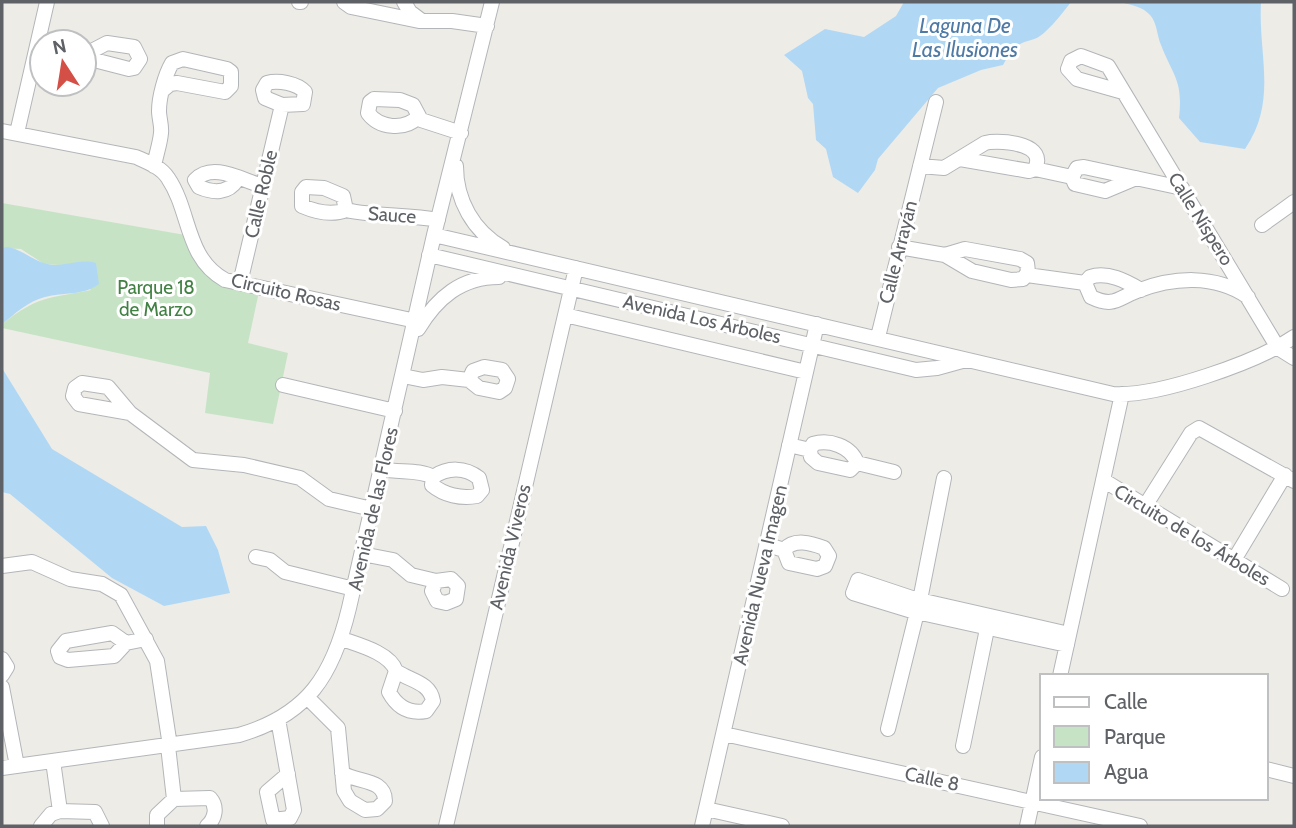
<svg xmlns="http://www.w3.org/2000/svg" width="1296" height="828" viewBox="0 0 1296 828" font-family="Cabin,sans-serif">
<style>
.green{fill:#c7e3c6}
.water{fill:#b0d8f5}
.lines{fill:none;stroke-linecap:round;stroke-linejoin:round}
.minor-casing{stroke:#b3b6b9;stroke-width:16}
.minor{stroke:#fff;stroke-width:14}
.labels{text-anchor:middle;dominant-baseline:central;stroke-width:6;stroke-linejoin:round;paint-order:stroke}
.street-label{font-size:19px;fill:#5e6165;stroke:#fff}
.park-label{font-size:19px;fill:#418143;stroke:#fff}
.water-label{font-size:21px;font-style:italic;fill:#4e7aa6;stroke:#fff}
</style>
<rect width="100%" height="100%" fill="#eeece7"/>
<path class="green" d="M2,203l189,33 14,30 55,21 -12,56 40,10 -15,71 -68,-11 5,-40 -208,-45v-4c38,-29 45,-25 89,-34l-33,-25 -14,-1 -23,-15 -19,-1z"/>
<path class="water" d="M904,2h167c-8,10 -16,21 -26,30 -17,16 -24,0 -42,33l-22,5 -43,18 -60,71 -3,11 -17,23 -25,-16 -7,-28 -10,-9 -3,-36 -5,-6 -6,-27 -18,-16 41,-26 39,8 32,-21z
M1120,2h141c-3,53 17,99 -16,147l-45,-7 -21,-24c4,-38 -5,-40 -18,-73 -4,-9 -4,-23 -11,-30 -8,-9 -20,-10 -30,-13z
M7,247c15,2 26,14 40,17 17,4 32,-6 49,-1l3,21c-16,12 -35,8 -54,13 -17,4 -30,17 -43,27v-76z
M2,368l50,81 130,78 24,-1 12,24 12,43 -66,13 -52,-28 -102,-84 -8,-2z"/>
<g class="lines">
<g class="minor-casing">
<path id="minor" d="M299,2h2
M344,2l7,5 68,14h33l35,5
M404,2l6,10 12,9
M84,54l10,6 35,9 5,-1 6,-9 -6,-12 -27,-4 -21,11
M1123,92l-46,-13 -9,-10 3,-8 10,-5 27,10 170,282 16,10
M418,117c-14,14 -39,11 -50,-4l2,-11 4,-3 26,1 13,5 8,15 40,13
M2,131l134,26c11,5 25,10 32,21 23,34 17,80 57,102l191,41
M17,133l30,-131
M154,166c2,-11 6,-22 7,-33 1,-7 -2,-15 -2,-22 0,-14 6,-36 13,-48l11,-4 44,10 4,3v14l-6,6 -48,-9 -7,1 -6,5
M456,166c0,34 17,65 47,82
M920,166l24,2 41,-25 5,-1c17,-1 57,2 45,27l-6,2 -69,-12
M1035,169l37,8
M1136,178l-31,13 -30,-7 -3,-7 5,-9 7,-1 98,21
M237,180c-9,14 -24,13 -38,7l-4,-7c18,-19 48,1 68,6
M346,210c-15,6 -30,2 -44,-4v-14l4,-5 18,1 19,8 3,14c31,7 61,4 92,10
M1262,225l32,-23
M434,235l679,159c45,3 144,-32 181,-57
M899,247l46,8 27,16 39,9 12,-1 5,-7 -1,-9 -7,-4 -55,-10 -20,6
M429,255l487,115 21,-2 29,-8
M1027,275l58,8
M240,283l42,-178 -17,-7 -2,-8 4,-7c11,-3 30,0 38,9l-2,12 -21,1
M1141,290c-15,-9 -34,-19 -51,-13l-5,6 6,14c23,11 27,1 46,-6 36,-14 78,-17 111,6
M565,315l241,57
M418,329c19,-31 43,-52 81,-52
M878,337l58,-235
M403,376l20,4 19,-3 27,3 10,8 20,4 6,-4 3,-9 -6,-9 -18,-3 -11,4 -4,9
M283,385l112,26
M130,413l-51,-9 -6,-8 2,-8 7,-5 26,4 22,26 63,47 51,5 56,13 29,21 43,10
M789,445l21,5 3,-6c16,-5 38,2 44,19l37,9
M810,450l1,7 7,6 32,7 7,-7
M382,469c17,4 37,0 51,8l-1,8c12,10 29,14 45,11l5,-6 -3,-12c-14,-11 -31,-11 -46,-1
M1103,480l179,109
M1145,506l46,-73 8,-5 95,53
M768,545l16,5c10,-12 27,-7 40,-2l5,8 -4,10 -8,3 -28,-6 -5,-13
M362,554l31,6 18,15 25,6 15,-2 7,7 -2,13 -10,4 -9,-2 -5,-10 4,-10
M256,557l14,3 15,12 69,17
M1234,560l51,-85
M2,566l30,-4 38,17 32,5 19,11 36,66 13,85
M342,639c17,6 48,14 54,32l-7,21c8,15 20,22 37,19l7,-10c-3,-19 -23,-20 -37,-30
M126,643l-12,13 -46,4 -8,-3 -2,-6 8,-10 46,-8 14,10 20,-4
M1067,645l-155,-34 -59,-18 5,-13 57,19 154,35
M2,659l5,8 -5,8
M1060,676l62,-282
M2,687l15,79
M307,697l31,31 6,63 6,10 15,9 12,-1 8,-8c0,-23 -28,-18 -43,-28
M278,719l16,91 -4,8 -17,2 -6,-28 21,-18
M888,729l32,-129 24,-122
M724,734l416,92
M963,746l24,-117
M2,768l237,-33c69,-20 94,-60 110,-127l85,-373 58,-233
M1266,769l28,7
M174,799l36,-1c8,9 5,21 -3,28
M706,809l76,17
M60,811l35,1 7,14
M41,826l10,-12 9,-3 -7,-50
M157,826v-11l17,-16 -6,-53
M446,826l130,-558
M702,826l115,-502
M1027,826l15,-69"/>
</g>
<use href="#minor" class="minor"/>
</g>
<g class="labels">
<g class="street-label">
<text transform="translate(261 194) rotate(-77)">Calle Roble</text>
<text transform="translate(392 215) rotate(4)">Sauce</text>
<text transform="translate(1201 219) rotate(58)">Calle Níspero</text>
<text transform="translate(898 252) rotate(-76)">Calle Arrayán</text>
<text transform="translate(286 292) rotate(13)">Circuito Rosas</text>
<text transform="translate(702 319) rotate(13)">Avenida Los Árboles</text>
<text transform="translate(373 509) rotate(-77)">Avenida de las Flores</text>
<text transform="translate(1192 535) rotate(31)">Circuito de los Árboles</text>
<text transform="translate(510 547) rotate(-77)">Avenida Viveros</text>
<text transform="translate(760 575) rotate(-77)">Avenida Nueva Imagen</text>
<text transform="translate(932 779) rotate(12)">Calle 8</text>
</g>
<g class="park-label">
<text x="156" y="287">Parque 18<tspan x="156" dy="22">de Marzo</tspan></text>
</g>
<g class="water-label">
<text x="965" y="25">Laguna De<tspan x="965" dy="24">Las Ilusiones</tspan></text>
</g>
</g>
<rect width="1296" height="828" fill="none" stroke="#5e6165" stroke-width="7"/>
<rect x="1040" y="674" width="228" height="126" fill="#ffffff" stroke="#bfc0c1" stroke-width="2"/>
<rect x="1054" y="697" width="35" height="10" fill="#ffffff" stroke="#bfc0c1" stroke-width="2"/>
<text x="1104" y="709" font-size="21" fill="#5e6165">Calle</text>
<rect x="1054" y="726" width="35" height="21" fill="#c7e3c6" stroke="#bfc0c1" stroke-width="2"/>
<text x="1104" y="744" font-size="21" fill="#5e6165">Parque</text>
<rect x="1054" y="762" width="35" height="21" fill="#b0d8f5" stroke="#bfc0c1" stroke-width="2"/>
<text x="1104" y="779" font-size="21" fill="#5e6165">Agua</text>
<g transform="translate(63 63) rotate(348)"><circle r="33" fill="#ffffff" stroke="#bfc0c1" stroke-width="2"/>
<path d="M0-5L12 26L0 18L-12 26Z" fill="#d44f46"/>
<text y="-10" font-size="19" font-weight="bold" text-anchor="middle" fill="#5e6165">N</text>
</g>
</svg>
